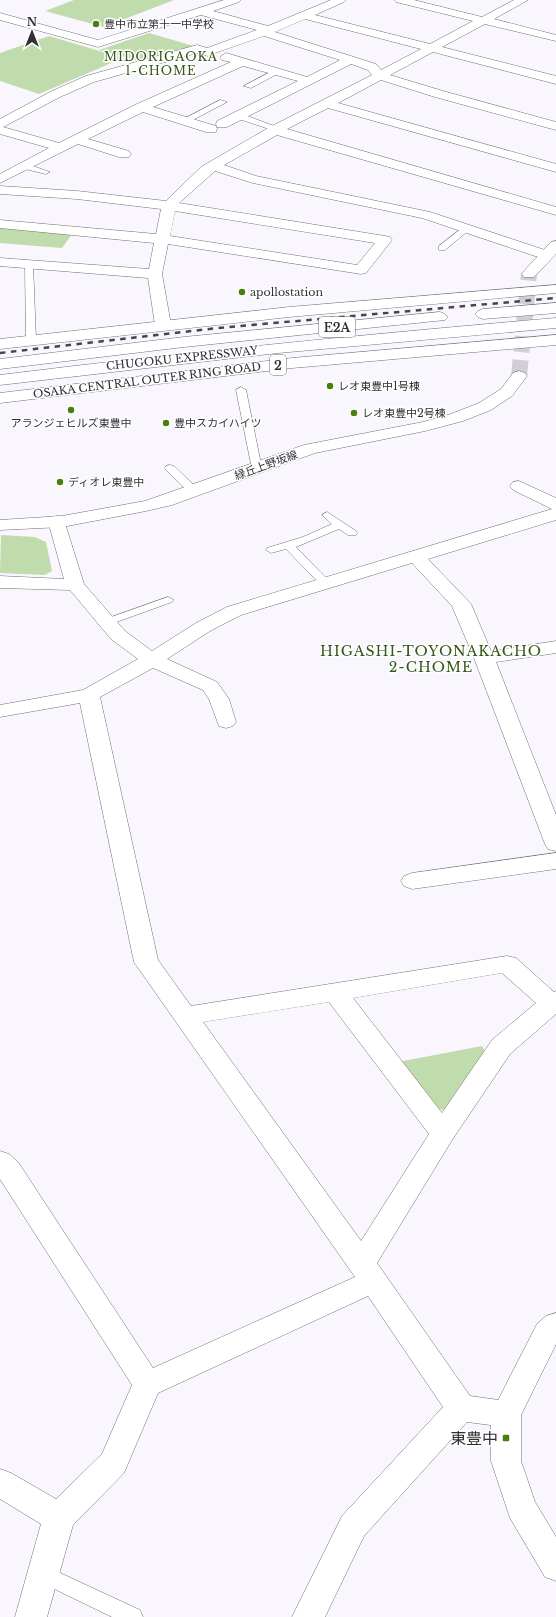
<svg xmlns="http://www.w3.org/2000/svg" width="556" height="1617" viewBox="0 0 556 1617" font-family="'Libre Baskerville','Noto Sans JP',serif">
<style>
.green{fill:#c0dcad}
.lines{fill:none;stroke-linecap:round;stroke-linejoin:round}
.tertiary-tunnel{stroke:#d1ced5;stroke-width:16;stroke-dasharray:16 8;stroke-linecap:butt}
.service-casing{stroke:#716e77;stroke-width:1}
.minor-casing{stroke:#716e77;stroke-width:1}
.tertiary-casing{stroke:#716e77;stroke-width:1}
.primary-casing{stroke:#716e77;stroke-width:1}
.motorway-casing{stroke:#716e77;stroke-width:1}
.service{fill:#fff;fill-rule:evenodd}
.minor{fill:#fff;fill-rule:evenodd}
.tertiary{fill:#fff;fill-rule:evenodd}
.primary{fill:#fff;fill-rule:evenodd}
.motorway{fill:#fff;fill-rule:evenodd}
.rail{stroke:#47454a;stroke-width:2.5;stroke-dasharray:5.5 5.5;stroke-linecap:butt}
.poi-dot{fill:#497e11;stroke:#fff;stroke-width:1.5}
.labels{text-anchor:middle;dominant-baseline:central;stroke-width:3;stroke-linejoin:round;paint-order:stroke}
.far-poi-label{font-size:11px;fill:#302f33;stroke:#fff;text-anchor:start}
.far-street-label{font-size:11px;fill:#302f33;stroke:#fff}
.far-neighbourhood-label{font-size:12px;letter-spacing:1px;fill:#345616;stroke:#fff}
.shield{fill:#fff;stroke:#6e6d70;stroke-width:1}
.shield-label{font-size:12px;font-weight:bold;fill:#302f33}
.neighbourhood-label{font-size:14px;letter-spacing:1px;fill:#345616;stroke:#fff}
.near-poi-label{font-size:16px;fill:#302f33;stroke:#fff;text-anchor:end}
</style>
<rect width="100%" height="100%" fill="#f9f6fe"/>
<path class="green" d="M74,0h100l-70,27 -59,-16z
M149,33l48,14 -54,15 -44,-12z
M49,36l74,22 -84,36 -39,-13v-28z
M0,226l73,7 -11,15 -62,-5z
M1,535l34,2 11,5 6,29 -7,4 -45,-2z
M482,1046l4,7 -36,56 -14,1 -38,-48z"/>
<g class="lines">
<path class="tertiary-tunnel" d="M519,376l10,-102"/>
<g class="service-casing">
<path id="service" d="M274,70l7,2 -30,16 -7,-2z
M220,100l7,2 -40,21 -7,-2z
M236,114h6l40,15 -7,2 -39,-13z
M21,164h6l23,8 -4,2 -25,-6z
M466,225l3,1v4l-24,20h-6v-4z
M29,261l4,3 3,76 -5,3 -5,-3 -1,-76z
M241,387l5,3 16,79 -5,3 -5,-3 -16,-79z
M170,465l4,1 24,23 1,2 -1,2h-8l-24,-23 -1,-2 1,-2z
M327,512l29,19 1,2 -1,2h-8l-9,-6 -43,18 34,35 2,2 -6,3 -4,-1 -36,-37 -15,4 -5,-3 1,-2 36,-11 29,-13 -10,-9z
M168,597l6,3 -2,2 -61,22 -4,1 -6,-3 2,-2z
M43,1565l97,45 3,7h-31l-76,-37 -3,-6 3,-6z"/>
</g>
<g class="minor-casing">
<path id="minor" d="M224,0h17l-2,2 -26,9 55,15 63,-26h15l-2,2 -29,13 115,29 43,-23 -77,-19 -2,-2h20l68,17 32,-17h14l-34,19 62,16v6l-71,-17 -43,23 114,29v8l-123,-32 -43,23 53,16 113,31v8l-121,-33 -54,-17 -43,23 218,61v8l-228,-64 -41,21 269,78v8l-279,-80 -53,30 32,11 174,36 121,40 2,3 -2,3h-10l-119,-40 -169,-35 -38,-12 -36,32 206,33 5,1 2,3 -26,33 -5,1 -193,-30 -6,30 9,51 -3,3h-10l-3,-3 -7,-47 -148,-12v-8l149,11 5,-26 -154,-15v-8l156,14 5,-25 -84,-10 -77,-5v-8l77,5 89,10 35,-34 69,-40 102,-52 -4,-5 -17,-6 -124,63h-10l-1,-3 1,-3 81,-40 -55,-15 -90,41 63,19 1,3 -1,3h-10l-63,-20 -55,27 41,12 2,3 -2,3h-10l-41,-13 -78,39v-9l49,-26 -49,-14v-15l52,-28 34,-15 111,-31 10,3 50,-18 -56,-15 -103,32 -98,-27v-7l98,27zM305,19l116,30 -40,21 -5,-6 -101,-32zM264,36l76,24 -33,17 -81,-24 -6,4 2,3 9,2 -94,42 -78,39 -56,-16 57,-30 34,-15 103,-29 11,3 4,-2zM175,211l200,32 -18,22 -187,-29z
M519,481l37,17v22l-128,39 43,45 20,47 65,-10v12l-60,9 60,153v36l-8,-2 -3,-5 -71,-186 -22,-52 -40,-43 -171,52 -31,16 -43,28 50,23 12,17 7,23 -3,4 -7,2 -7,-2 -10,-27 -6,-9 -50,-22 -53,29 58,263 33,46 316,-50 9,2 38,34 2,-1v23l-46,40 -58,86 -75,123 93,133 36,5 11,4 4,9 -4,9 -11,4 -39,-5 -103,114 -39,81h-33l50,-101 101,-109 -75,-111 -210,97 -34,80 -51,52 -26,92h-32l26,-93 -41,-25v-30l11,4 45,26 46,-45 30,-69 -132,-206v-28l9,3 9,8 135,206 202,-91 -221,-315 -54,-259 -80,14v-12l83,-15 55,-31 -27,-20 -41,-49 -70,-2v-12l64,3 -16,-58 3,-4 6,-1 6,1 21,67 41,47 27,20 44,-28 31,-16 325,-98 -39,-19 -3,-4 3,-4zM502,973l34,30 -44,37 -50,73 -89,-115zM329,1002l100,132 -68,107 -158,-219z
M556,853v16l-144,20 -8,-3 -3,-5 3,-5 8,-3z"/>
</g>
<g class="tertiary-casing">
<path id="tertiary" d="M556,241v13l-22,23h-10l-2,-3 2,-3 27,-29z
M519,371l6,2 2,3 -15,20 -21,14 -28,11 -38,10 -110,22 -143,52 -26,6 -84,16 -62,3v-10l62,-4 83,-15 159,-56 119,-23 28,-8 28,-11 22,-14 12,-16z
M556,1313v31l-35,71v46l14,41 21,35v44l-11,-4 -35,-59 -19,-57v-47l46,-90 9,-8z"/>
</g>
<g class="primary-casing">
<path id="primary" d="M556,285v8l-267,24 -289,32v-10l289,-32z
M556,335v10l-264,23 -292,35v-10l292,-35z"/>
</g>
<g class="motorway-casing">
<path id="motorway" d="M556,303v10l-73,6 -5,-2 -3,-3 3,-3 5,-2z
M440,312l5,2 3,3 -3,3 -261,27 -184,22v-10l184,-22z
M556,318v10l-278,25 -278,32v-10c185,-23 370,-41 556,-57z"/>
</g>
<use href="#service" class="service"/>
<use href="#minor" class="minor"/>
<use href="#tertiary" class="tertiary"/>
<use href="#primary" class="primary"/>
<use href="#motorway" class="motorway"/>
<path class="rail" d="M0,353l218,-25 338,-30"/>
</g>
<g class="poi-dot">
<circle cx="96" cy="24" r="4"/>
<circle cx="242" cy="292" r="4"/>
<circle cx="330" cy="386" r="4"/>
<circle cx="71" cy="410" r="4"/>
<circle cx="354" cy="413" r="4"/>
<circle cx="166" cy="423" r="4"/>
<circle cx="60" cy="482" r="4"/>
<rect x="502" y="1434" width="8" height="8" rx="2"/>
</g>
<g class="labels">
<g class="far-poi-label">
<text x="104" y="24">豊中市立第十一中学校</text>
<text x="250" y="292">apollostation</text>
<text x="338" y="386">レオ東豊中1号棟</text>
<text x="362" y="413">レオ東豊中2号棟</text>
<text x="71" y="423" text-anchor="middle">アランジェヒルズ東豊中</text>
<text x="174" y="423">豊中スカイハイツ</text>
<text x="68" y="482">ディオレ東豊中</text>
</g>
<g class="far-street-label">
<text transform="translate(182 358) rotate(-6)">CHUGOKU EXPRESSWAY</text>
<text transform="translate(147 380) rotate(-7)">OSAKA CENTRAL OUTER RING ROAD</text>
<text transform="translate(266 465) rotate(-20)">緑丘上野坂線</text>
</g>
<g class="far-neighbourhood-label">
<text x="161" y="56">MIDORIGAOKA<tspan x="161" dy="14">1-CHOME</tspan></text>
</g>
<g class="shield">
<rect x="319" y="317" width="36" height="20" rx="3"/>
<rect x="270" y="355" width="16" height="20" rx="3"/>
</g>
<g class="shield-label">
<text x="337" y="327">E2A</text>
<text x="278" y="365">2</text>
</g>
<g class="neighbourhood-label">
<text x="431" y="651">HIGASHI-TOYONAKACHO<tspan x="431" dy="16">2-CHOME</tspan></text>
</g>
<g class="near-poi-label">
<text x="498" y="1438">東豊中</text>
</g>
</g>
<g transform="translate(32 32)" stroke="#ffffff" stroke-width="3" paint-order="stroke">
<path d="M0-3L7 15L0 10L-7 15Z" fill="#302f33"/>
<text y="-6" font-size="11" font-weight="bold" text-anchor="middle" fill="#302f33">N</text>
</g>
</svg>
